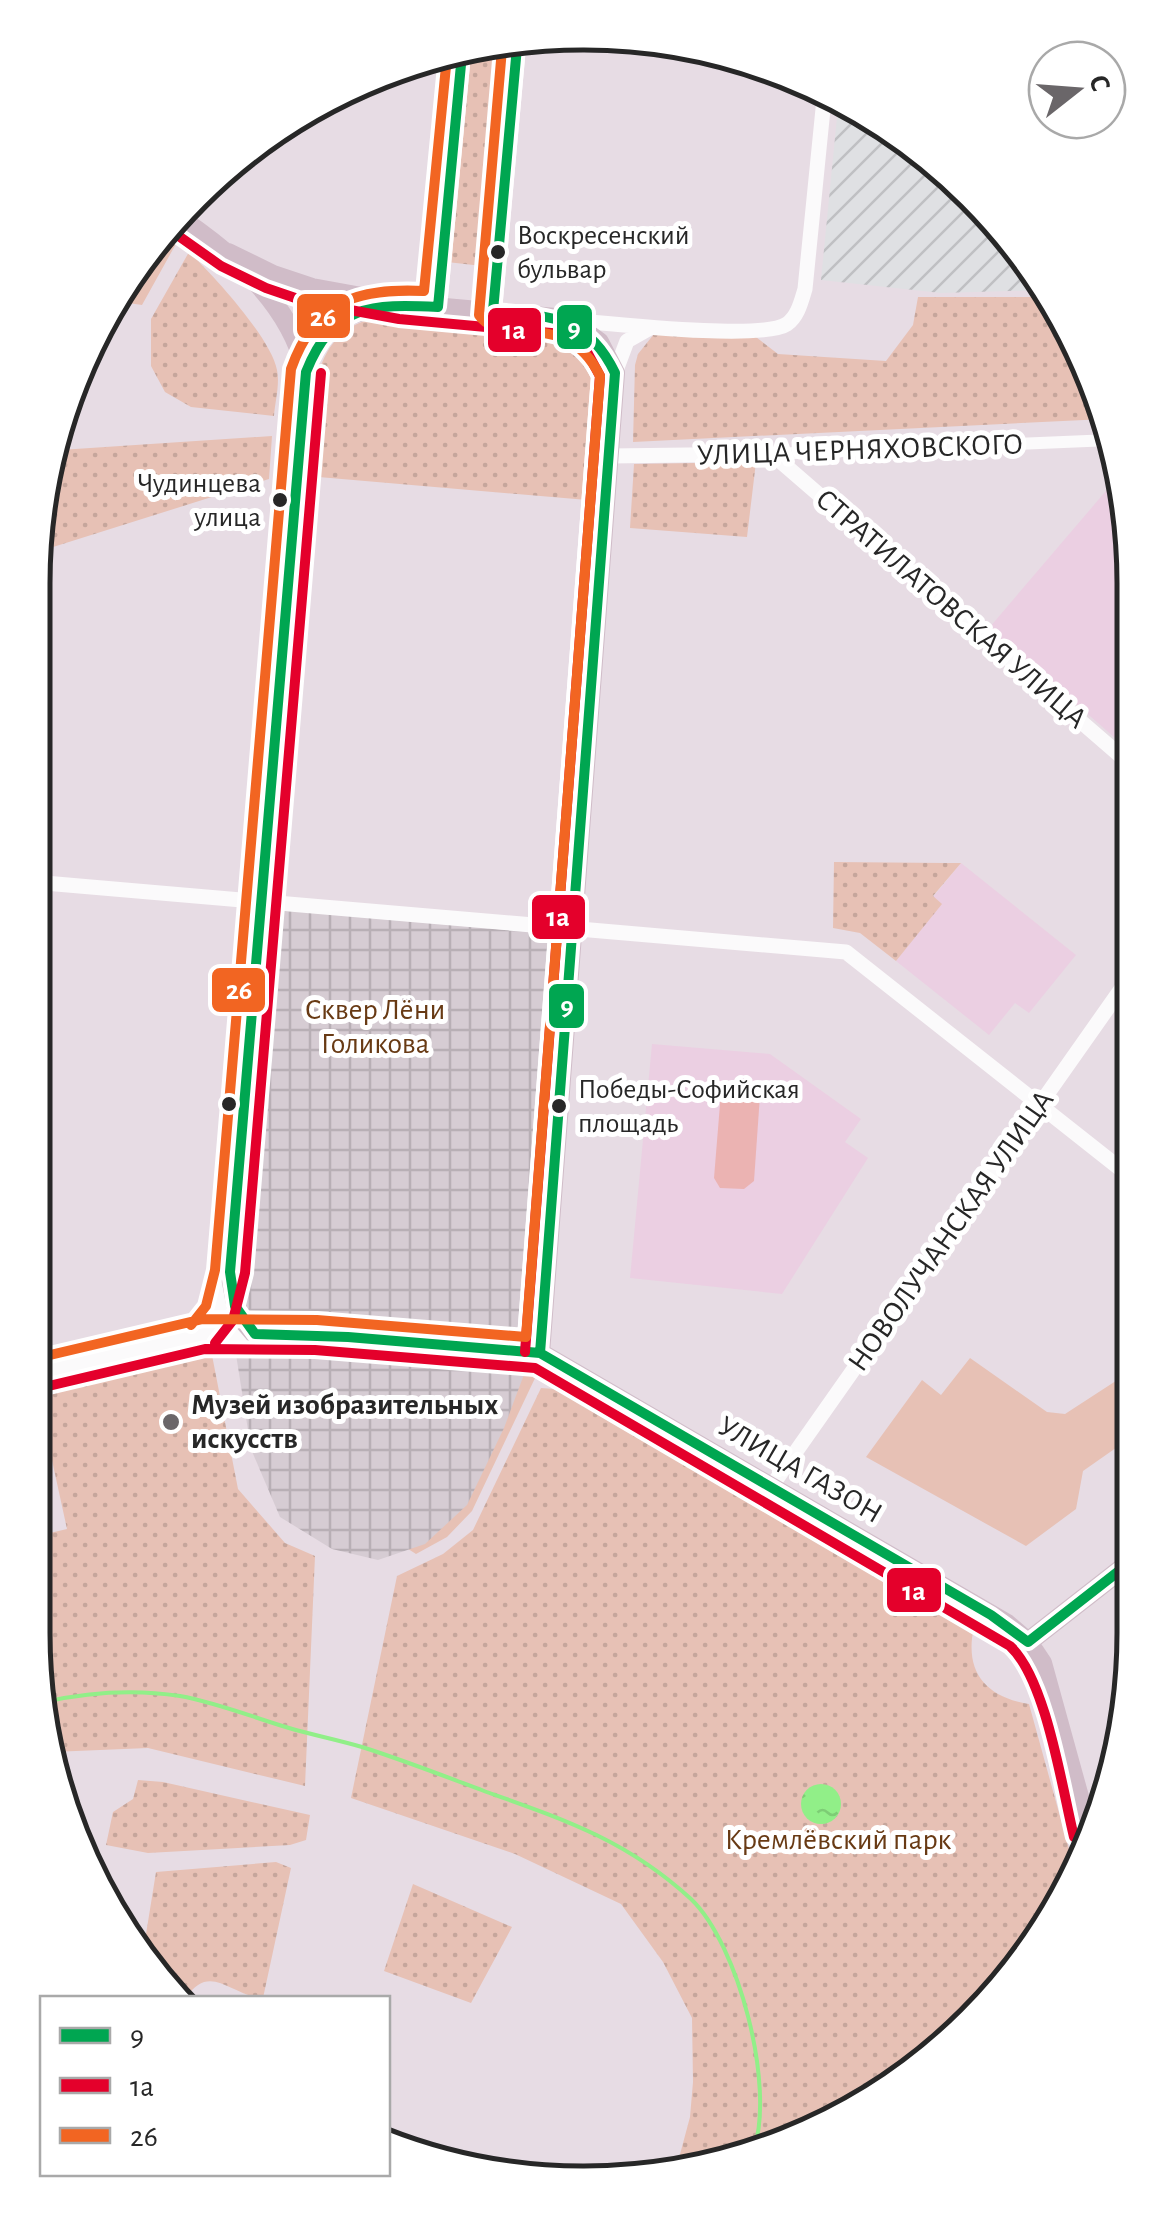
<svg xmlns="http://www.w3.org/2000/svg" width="1167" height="2216" viewBox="0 0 1167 2216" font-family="'Alegreya Sans',sans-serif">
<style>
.industrial{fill:url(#industrial-furrows)}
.education{fill:#ebcfe2}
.grass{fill:#e7c1b5}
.park{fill:url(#park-dots)}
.pitch{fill:#ebb3b2}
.plaza{fill:url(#plaza-grid)}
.water{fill:url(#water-ripples)}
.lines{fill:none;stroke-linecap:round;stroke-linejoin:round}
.stream{stroke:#91ef88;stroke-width:4}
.minor{stroke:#fbfafb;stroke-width:12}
.tertiary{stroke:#fbfafb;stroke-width:15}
.secondary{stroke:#fbfafb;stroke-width:18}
.primary{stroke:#d0bcc8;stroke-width:20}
.bus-1-casing{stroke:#fff;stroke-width:18}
.bus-2-casing{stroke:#fff;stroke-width:18}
.bus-3-casing{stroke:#fff;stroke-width:18}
.bus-1{stroke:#00a651;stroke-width:10}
.bus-2{stroke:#e4002b;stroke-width:10}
.bus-3{stroke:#f26522;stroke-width:10}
.bus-dot{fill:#272727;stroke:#fff;stroke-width:4}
.poi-dot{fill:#6a6669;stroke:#fff;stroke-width:4}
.labels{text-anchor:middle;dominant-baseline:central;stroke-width:10;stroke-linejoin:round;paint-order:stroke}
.bus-label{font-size:28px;fill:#272727;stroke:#fff;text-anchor:start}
.street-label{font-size:30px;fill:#272727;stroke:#fff}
.park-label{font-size:30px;fill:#683a14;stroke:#fff}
.poi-label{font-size:30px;font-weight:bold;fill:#272727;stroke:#fff;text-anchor:start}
.rim{fill:none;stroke:#272727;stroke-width:5}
.line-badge{stroke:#fff;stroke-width:4}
.badge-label{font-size:28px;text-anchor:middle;font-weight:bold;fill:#fff}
</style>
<defs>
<pattern id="industrial-furrows" width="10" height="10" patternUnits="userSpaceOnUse" patternTransform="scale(2.5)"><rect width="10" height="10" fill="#dfe0e3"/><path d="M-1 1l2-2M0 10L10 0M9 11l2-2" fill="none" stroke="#bfc0c3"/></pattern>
<pattern id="park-dots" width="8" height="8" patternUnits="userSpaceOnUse" patternTransform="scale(2.5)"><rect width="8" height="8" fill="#e7c1b5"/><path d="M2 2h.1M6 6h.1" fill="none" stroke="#c6a69c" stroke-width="1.8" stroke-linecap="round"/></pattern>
<pattern id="plaza-grid" width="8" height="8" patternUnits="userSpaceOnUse" patternTransform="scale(2.5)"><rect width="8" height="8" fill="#d6ccd3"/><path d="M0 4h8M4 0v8" fill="none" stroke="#b8afb5"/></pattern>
<pattern id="water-ripples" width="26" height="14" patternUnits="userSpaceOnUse" patternTransform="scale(2.5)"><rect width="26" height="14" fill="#91ef88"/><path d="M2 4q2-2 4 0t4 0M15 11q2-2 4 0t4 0" fill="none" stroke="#7dcd75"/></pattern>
</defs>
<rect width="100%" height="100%" fill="#e7dce4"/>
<path class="industrial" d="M839,97l108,73 94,107 7,13 -107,3 -120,-13z"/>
<path class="education" d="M1111,485l15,13 4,13v240l-141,-123z
M961,863l115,92 -47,58 -14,-10 -26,32 -93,-74 45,-57 -8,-7z
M652,1044l118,10 91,65 -16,23 23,16 -86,136 -152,-16z"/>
<path class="grass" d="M169,236l8,6 -35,63 -14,-2 2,-16z
M970,1358l77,54 18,2 60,-39 7,7 1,54 -50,35 -7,38 -50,37 -160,-89 56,-77 19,15z
M521,1374l15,2 -64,135 -25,26 -31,17 -14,-9z"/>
<path class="park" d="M512,48l-21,219 -44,-5 19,-208z
M189,252c24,23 82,86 88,118 3,14 -2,32 -3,46l-83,-9 -26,-15 -14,-26v-47z
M918,297h134l41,76 12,46 -472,23 2,-77 3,-11 16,-20 102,3 22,17 108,7 27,-36z
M391,316l176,14 25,17 16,31 -9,123 -292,-25c6,-64 -4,-155 84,-160z
M272,436l-3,43 -235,74 26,-103z
M756,462l-9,75 -117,-9 4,-64z
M834,862l112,1h15l-28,33 9,8 -46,57 -36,-28 -27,-5z
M211,1350l27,139 47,54 30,13 -10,230 -157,-38 -96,4 -19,-120v-95l34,-8 -31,-142z
M541,1388l13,1 420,238c-10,44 11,70 55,77l48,174 -104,145 -146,104 -152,46 15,-56 3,-35 -1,-64 -29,-56 -42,-58 -106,-50 -164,-56 46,-222 46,-22 30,-24z
M138,1780l25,2 147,33 -4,25 -16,5 -142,8 -42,-8 7,-33 20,-13z
M276,1862l15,6 -28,130c-31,-1 -53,-37 -77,0h-7l-32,-30 -5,-9 14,-87z
M413,1884l99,43 -41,76 -87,-32z"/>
<path class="pitch" d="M730,1084l23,2 7,9 -6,86 -10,8 -24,-1 -6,-10 7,-86z"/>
<path class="plaza" d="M268,909l297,26 -30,410 -31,83 -37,77 -42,39 -47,16 -46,-11 -52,-32 -29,-68 -20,-126z"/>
<path class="water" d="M801 1804a20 20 0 1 1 40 0a20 20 0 1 1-40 0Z"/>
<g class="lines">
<path class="stream" d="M44,1702c45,-10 90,-13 136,-6 38,7 72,21 109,32 24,7 49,12 73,19 41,13 82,29 122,44 79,28 143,49 207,108 48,46 84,187 63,250"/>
<path class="minor" d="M772,454l339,-14"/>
<path class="tertiary" d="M569,320c38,3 193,21 218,4 11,-8 14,-22 18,-35l20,-200
M615,373l12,-32 23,-13
M610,456l162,-2 359,311
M33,882l813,70 286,226
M771,1487l360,-512"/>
<path class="secondary" d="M438,307l24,-253
M493,311l24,-264
M203,1334l17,-21 9,-36
M33,1374l170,-40h52"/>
<path class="primary" d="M182,220c54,37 108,84 124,150
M228,253l45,22 39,13 88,16 167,15 32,23 16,31 -75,980
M400,304c-53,7 -78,14 -94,68l-76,900 8,42 17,20 93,3 192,16 467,271 21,18 14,21 47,170
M1028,1642l105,-82"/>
<g class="bus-1-casing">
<path id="bus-1" d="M517,47l-24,264c57,5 95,5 122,62l-75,980
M462,54l-24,253c-66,-3 -105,-3 -132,65l-76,900 5,34 20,28 93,3 192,16 451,262 37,27
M1028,1642l105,-82"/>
</g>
<g class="bus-2-casing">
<path id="bus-2" d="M173,232l48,34 45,22 41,14 92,17 163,15 25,18 13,24 -75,976
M215,1343l18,-23 12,-47 76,-900
M36,1389l169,-40 110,1 220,18 475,278c36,33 52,142 64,191"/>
</g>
<g class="bus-3-casing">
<path id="bus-3" d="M191,1325l15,-19 9,-36 76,-901c24,-68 65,-81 133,-78l23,-235
M33,1359l170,-40 114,1 209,17 74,-961c-33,-69 -101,-29 -121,-61l23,-266"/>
</g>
<use href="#bus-1" class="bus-1"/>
<use href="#bus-2" class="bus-2"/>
<use href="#bus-3" class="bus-3"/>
</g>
<g class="bus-dot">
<circle cx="498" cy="252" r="9"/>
<circle cx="280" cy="500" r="9"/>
<circle cx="229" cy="1104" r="9"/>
<circle cx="559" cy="1106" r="9"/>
</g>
<circle class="poi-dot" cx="171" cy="1422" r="10"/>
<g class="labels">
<g class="bus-label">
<text x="517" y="236">Воскресенский<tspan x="517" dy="34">бульвар</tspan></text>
<text x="261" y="484" text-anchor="end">Чудинцева<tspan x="261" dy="34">улица</tspan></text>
<text x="578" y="1090">Победы-Софийская<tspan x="578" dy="34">площадь</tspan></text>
</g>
<g class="street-label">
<text transform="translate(860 450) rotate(-2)">УЛИЦА ЧЕРНЯХОВСКОГО</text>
<text transform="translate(951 609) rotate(41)">СТРАТИЛАТОВСКАЯ УЛИЦА</text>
<text transform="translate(951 1231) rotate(-55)">НОВОЛУЧАНСКАЯ УЛИЦА</text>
<text transform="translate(800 1470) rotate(30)">УЛИЦА ГАЗОН</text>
</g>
<g class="park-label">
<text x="375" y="1010">Сквер Лёни<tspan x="375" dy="34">Голикова</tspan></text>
<text x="838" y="1840">Кремлёвский парк</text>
</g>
<g class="poi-label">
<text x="191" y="1405">Музей изобразительных<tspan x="191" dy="34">искусств</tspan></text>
</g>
</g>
<path d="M0 0H1167V2216H0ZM583 50H584A533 533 0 0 1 1117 583V1633A533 533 0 0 1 584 2166H583A533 533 0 0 1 50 1633V583A533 533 0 0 1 583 50Z" fill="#fff" fill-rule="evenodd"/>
<path class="rim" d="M583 50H584A533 533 0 0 1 1117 583V1633A533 533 0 0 1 584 2166H583A533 533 0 0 1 50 1633V583A533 533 0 0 1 583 50Z"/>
<g class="line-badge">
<rect x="295" y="292" width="57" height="48" rx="10" fill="#f26522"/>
<rect x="555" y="303" width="39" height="48" rx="10" fill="#00a651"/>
<rect x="486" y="306" width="57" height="48" rx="10" fill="#e4002b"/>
<rect x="530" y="893" width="57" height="48" rx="10" fill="#e4002b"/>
<rect x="210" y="966" width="57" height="48" rx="10" fill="#f26522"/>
<rect x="547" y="982" width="39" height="48" rx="10" fill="#00a651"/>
<rect x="885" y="1566" width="58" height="48" rx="10" fill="#e4002b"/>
</g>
<g class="badge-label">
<text x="323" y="326">26</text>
<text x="574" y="337">9</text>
<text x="514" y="339">1a</text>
<text x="558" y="926">1a</text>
<text x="239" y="999">26</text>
<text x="567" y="1015">9</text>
<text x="914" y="1600">1a</text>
</g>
<rect x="40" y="1996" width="350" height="180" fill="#ffffff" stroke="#a9a9a9" stroke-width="2.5"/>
<rect x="60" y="2028" width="50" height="15" fill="#00a651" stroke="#a9a9a9" stroke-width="2.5"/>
<text x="130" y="2046" font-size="30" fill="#272727">9</text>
<rect x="60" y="2078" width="50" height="15" fill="#e4002b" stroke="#a9a9a9" stroke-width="2.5"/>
<text x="130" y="2096" font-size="30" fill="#272727">1a</text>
<rect x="60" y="2128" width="50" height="15" fill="#f26522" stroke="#a9a9a9" stroke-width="2.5"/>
<text x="130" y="2146" font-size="30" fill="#272727">26</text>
<g transform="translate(1077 90) rotate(73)"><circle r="48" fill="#ffffff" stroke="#a9a9a9" stroke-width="2.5"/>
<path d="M0-8L18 38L0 25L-18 38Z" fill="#6a6669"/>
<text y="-15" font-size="28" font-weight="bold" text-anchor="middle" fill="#272727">С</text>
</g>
</svg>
